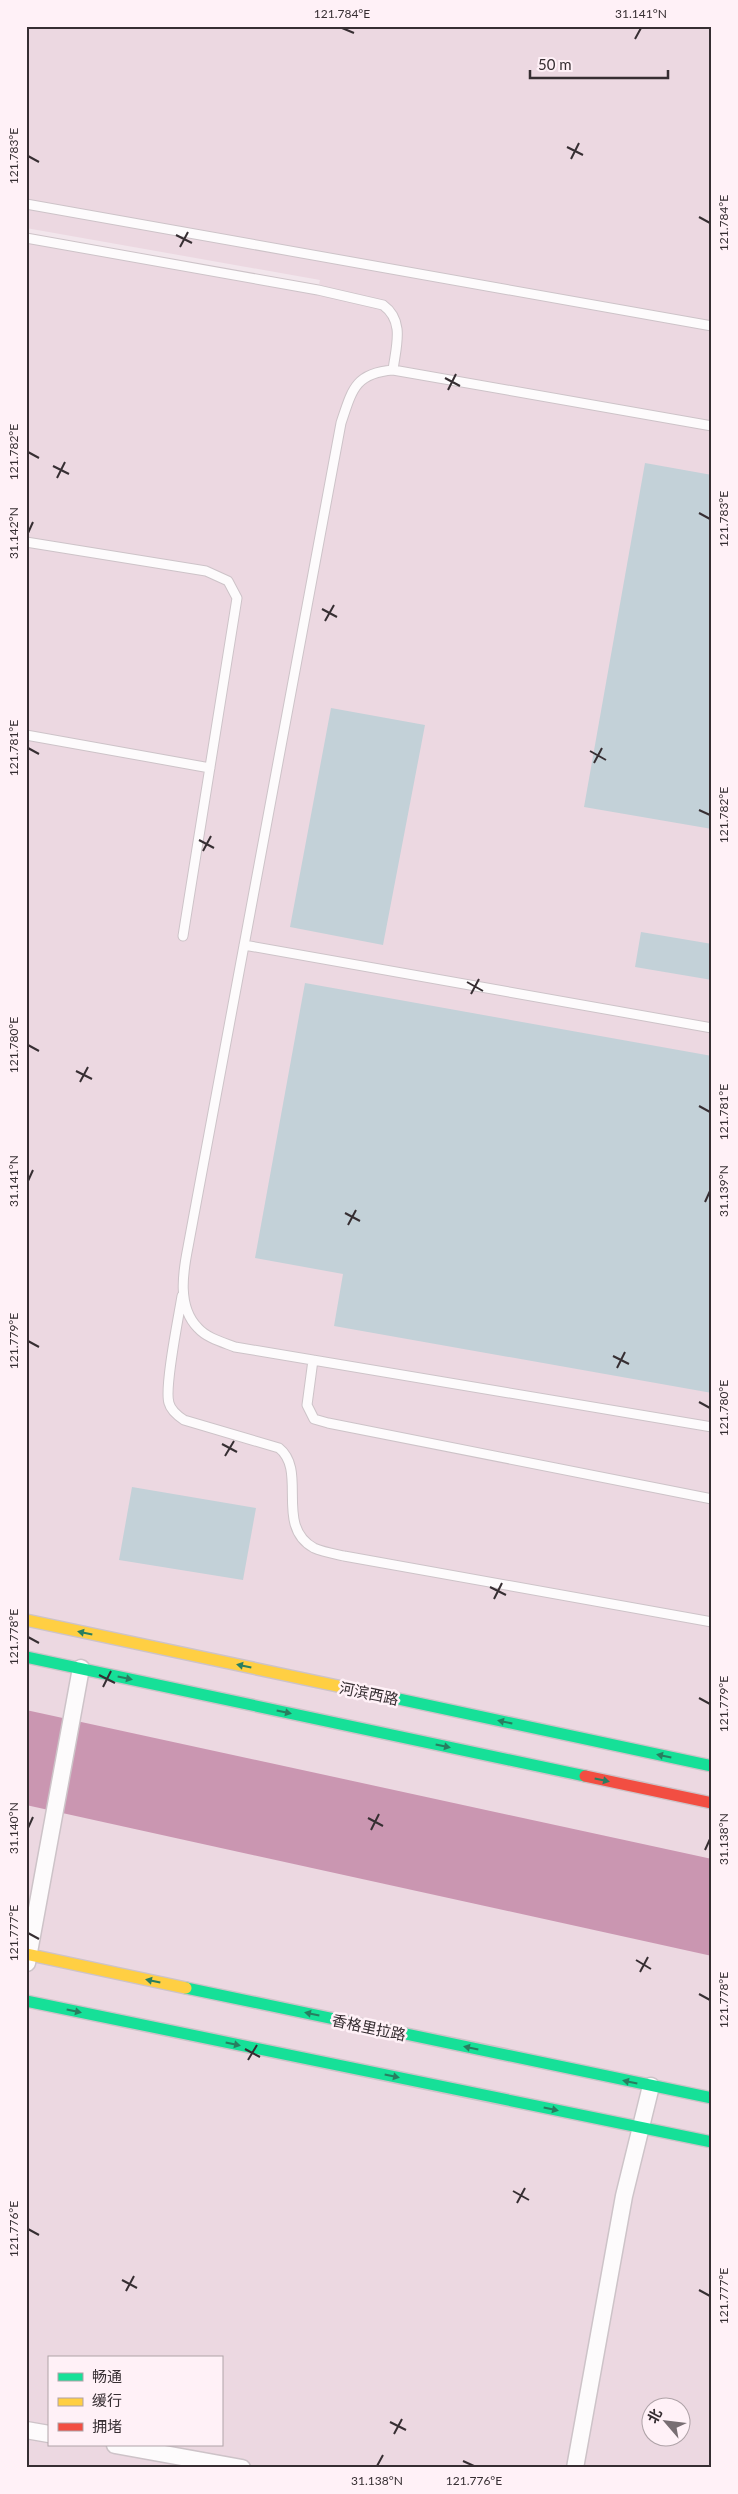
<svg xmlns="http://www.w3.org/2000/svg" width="738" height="2494" viewBox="0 0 738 2494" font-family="Lato,'Noto Sans SC',sans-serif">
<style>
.built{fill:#ecd8e1;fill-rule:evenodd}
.water{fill:#ca96b1}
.building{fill:#c3d1d8}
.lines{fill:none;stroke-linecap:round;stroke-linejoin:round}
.lane-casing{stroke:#cdc3c8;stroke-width:11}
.street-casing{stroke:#cdc3c8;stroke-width:19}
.fast-casing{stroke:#cdc3c8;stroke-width:14}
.slow-casing{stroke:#cdc3c8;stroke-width:14}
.jam-casing{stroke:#cdc3c8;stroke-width:14}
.lane{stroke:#fdfbfc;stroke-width:9}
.street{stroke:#fdfbfc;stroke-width:16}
.fast{stroke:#16e098;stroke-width:11}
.slow{stroke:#ffcf43;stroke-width:11}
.jam{stroke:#f24e42;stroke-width:11}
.oneway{fill:#287e60}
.ticks{fill:none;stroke:#362e32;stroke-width:2}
.labels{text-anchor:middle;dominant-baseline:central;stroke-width:5;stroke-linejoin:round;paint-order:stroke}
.street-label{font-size:15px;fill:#362e32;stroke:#fff1f7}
.neatline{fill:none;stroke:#362e32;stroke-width:2}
.ticks-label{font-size:12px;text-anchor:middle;fill:#362e32}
</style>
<rect width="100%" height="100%" fill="#f2e6ec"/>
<path class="built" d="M26,26h686v2442h-686v-2231l292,53 2,-10 -294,-52zM49,2358h172v87h-172zM650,2406h30v30h-30z"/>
<path class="water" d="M26,1710l686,149v97l-686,-151z"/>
<path class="building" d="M645,463l67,12v354l-128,-22z
M331,708l94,17 -42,220 -93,-18z
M641,932l71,12v36l-77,-13z
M305,983l407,73v337l-378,-67 9,-52 -88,-16z
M132,1487l124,21 -13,72 -124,-20z"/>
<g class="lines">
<g class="lane-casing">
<path id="lane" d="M26,204l686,122
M26,238l292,52 65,15c22,16 13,41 10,65
M712,426l-319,-56c-38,3 -41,20 -52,53l-153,824c-5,25 -11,60 10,81 9,10 24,14 37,19l477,80
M26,542l180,29 22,10 9,17 -54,338
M26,735l184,33
M244,945l468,83
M182,1296c-3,19 -18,92 -13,107 2,8 9,13 15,17l95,28c29,23 -5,78 35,100 9,4 21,6 30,8l368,66
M313,1360l-6,45 7,14 14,4 384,76"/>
</g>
<g class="street-casing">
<path id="street" d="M27,1963l54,-295
M26,2430l23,4
M115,2445l127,23
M575,2468l49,-272 27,-110"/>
</g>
<g class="fast-casing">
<path id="fast" d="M26,1657l559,119
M366,1692l346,74
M186,1988l526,110
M26,2001l686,141"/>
</g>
<g class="slow-casing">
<path id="slow" d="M26,1620l340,72
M26,1954l160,34"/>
</g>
<g class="jam-casing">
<path id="jam" d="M585,1776l127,27"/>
</g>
<use href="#lane" class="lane"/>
<use href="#street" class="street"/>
<use href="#fast" class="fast"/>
<use href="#slow" class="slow"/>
<use href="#jam" class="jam"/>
</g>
<defs><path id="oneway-solid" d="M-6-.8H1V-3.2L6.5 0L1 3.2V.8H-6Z" transform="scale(1.25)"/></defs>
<g class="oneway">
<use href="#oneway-solid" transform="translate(85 1633) rotate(-168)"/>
<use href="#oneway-solid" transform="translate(244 1666) rotate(-168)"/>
<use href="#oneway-solid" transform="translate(125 1678) rotate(12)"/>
<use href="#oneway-solid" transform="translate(284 1712) rotate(12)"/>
<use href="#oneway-solid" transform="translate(505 1722) rotate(-168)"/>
<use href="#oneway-solid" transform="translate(443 1746) rotate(12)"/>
<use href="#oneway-solid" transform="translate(664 1756) rotate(-168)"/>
<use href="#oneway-solid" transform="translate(602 1780) rotate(12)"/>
<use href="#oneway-solid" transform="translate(153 1981) rotate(-168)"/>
<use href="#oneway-solid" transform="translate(74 2011) rotate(12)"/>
<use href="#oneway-solid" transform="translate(312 2014) rotate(-168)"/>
<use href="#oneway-solid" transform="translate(233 2044) rotate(12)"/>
<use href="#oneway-solid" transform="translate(471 2048) rotate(-168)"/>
<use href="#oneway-solid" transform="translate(392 2076) rotate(12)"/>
<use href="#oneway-solid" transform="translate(630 2082) rotate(-168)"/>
<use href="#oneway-solid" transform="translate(551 2109) rotate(12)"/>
</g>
<path class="ticks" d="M342,28l12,5M635,39l6,-11M567,147l16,8M28,156l11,6M571,159l8,-16M699,217l11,6M176,235l16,8M180,247l8,-15M445,378l15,8M448,390l8,-16M28,452l11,6M53,466l16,8M57,478l8,-16M699,513l11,6M28,533l5,-11M322,609l15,8M325,621l9,-16M28,748l11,6M590,751l16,9M594,763l8,-15M699,810l11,5M199,840l15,8M203,851l8,-15M467,982l16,9M471,994l8,-15M28,1045l11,6M76,1071l16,8M80,1082l8,-15M699,1106l11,6M28,1181l5,-11M705,1202l5,-11M345,1213l15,8M348,1225l8,-15M28,1341l11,6M613,1356l16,8M617,1368l8,-16M699,1402l11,6M222,1444l15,8M225,1456l9,-15M490,1587l16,8M494,1599l8,-16M28,1637l11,6M99,1675l16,8M103,1687l8,-16M699,1698l11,6M368,1818l15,8M28,1828l5,-11M371,1830l8,-16M705,1850l5,-11M28,1933l11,6M636,1960l15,9M640,1972l8,-15M699,1994l11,6M245,2049l15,8M248,2060l9,-15M513,2191l16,9M517,2203l8,-15M28,2229l11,6M122,2280l15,8M699,2290l11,6M126,2291l8,-15M390,2422l16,8M394,2434l8,-15M463,2461l11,5M377,2466l6,-11"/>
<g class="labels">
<g class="street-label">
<text transform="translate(369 1693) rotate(12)">河滨西路</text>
<text transform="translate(369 2027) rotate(12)">香格里拉路</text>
</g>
</g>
<rect width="738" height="2494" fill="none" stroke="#fff1f7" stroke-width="55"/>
<rect x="48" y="2356" width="175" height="90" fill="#fff1f7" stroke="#afa3a8"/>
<rect x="58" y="2373" width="25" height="8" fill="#16e098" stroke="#afa3a8"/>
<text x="92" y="2382" font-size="15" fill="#362e32">畅通</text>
<rect x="58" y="2398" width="25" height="8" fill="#ffcf43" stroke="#afa3a8"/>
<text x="92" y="2406" font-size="15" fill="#362e32">缓行</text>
<rect x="58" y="2423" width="25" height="8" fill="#f24e42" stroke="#afa3a8"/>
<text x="92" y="2432" font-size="15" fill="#362e32">拥堵</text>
<g transform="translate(666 2422) rotate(298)"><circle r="24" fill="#fff1f7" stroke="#afa3a8"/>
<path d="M0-4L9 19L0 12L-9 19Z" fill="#786e73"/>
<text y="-8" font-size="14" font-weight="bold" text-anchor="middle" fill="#362e32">北</text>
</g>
<path d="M530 70v8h138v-8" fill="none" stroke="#362e32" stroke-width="2.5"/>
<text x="538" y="70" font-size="15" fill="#362e32" stroke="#fff1f7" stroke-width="4" paint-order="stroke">50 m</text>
<rect x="28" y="28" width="682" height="2438" class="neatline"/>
<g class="ticks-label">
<text x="342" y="18">121.784°E</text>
<text x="641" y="18">31.141°N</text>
<text transform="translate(14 156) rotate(-90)" y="4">121.783°E</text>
<text transform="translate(724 223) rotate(-90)" y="4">121.784°E</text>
<text transform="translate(14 452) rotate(-90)" y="4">121.782°E</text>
<text transform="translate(724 519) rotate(-90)" y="4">121.783°E</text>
<text transform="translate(14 533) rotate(-90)" y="4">31.142°N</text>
<text transform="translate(14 748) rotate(-90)" y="4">121.781°E</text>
<text transform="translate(724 815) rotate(-90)" y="4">121.782°E</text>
<text transform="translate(14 1045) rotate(-90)" y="4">121.780°E</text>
<text transform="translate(724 1112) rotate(-90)" y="4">121.781°E</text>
<text transform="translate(14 1181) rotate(-90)" y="4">31.141°N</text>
<text transform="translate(724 1191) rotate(-90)" y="4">31.139°N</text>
<text transform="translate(14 1341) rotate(-90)" y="4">121.779°E</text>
<text transform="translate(724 1408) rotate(-90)" y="4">121.780°E</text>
<text transform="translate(14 1637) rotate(-90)" y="4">121.778°E</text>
<text transform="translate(724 1704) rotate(-90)" y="4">121.779°E</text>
<text transform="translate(14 1828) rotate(-90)" y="4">31.140°N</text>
<text transform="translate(724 1839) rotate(-90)" y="4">31.138°N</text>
<text transform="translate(14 1933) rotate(-90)" y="4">121.777°E</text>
<text transform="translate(724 2000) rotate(-90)" y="4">121.778°E</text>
<text transform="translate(14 2229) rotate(-90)" y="4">121.776°E</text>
<text transform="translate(724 2296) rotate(-90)" y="4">121.777°E</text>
<text x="377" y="2485">31.138°N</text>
<text x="474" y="2485">121.776°E</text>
</g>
</svg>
